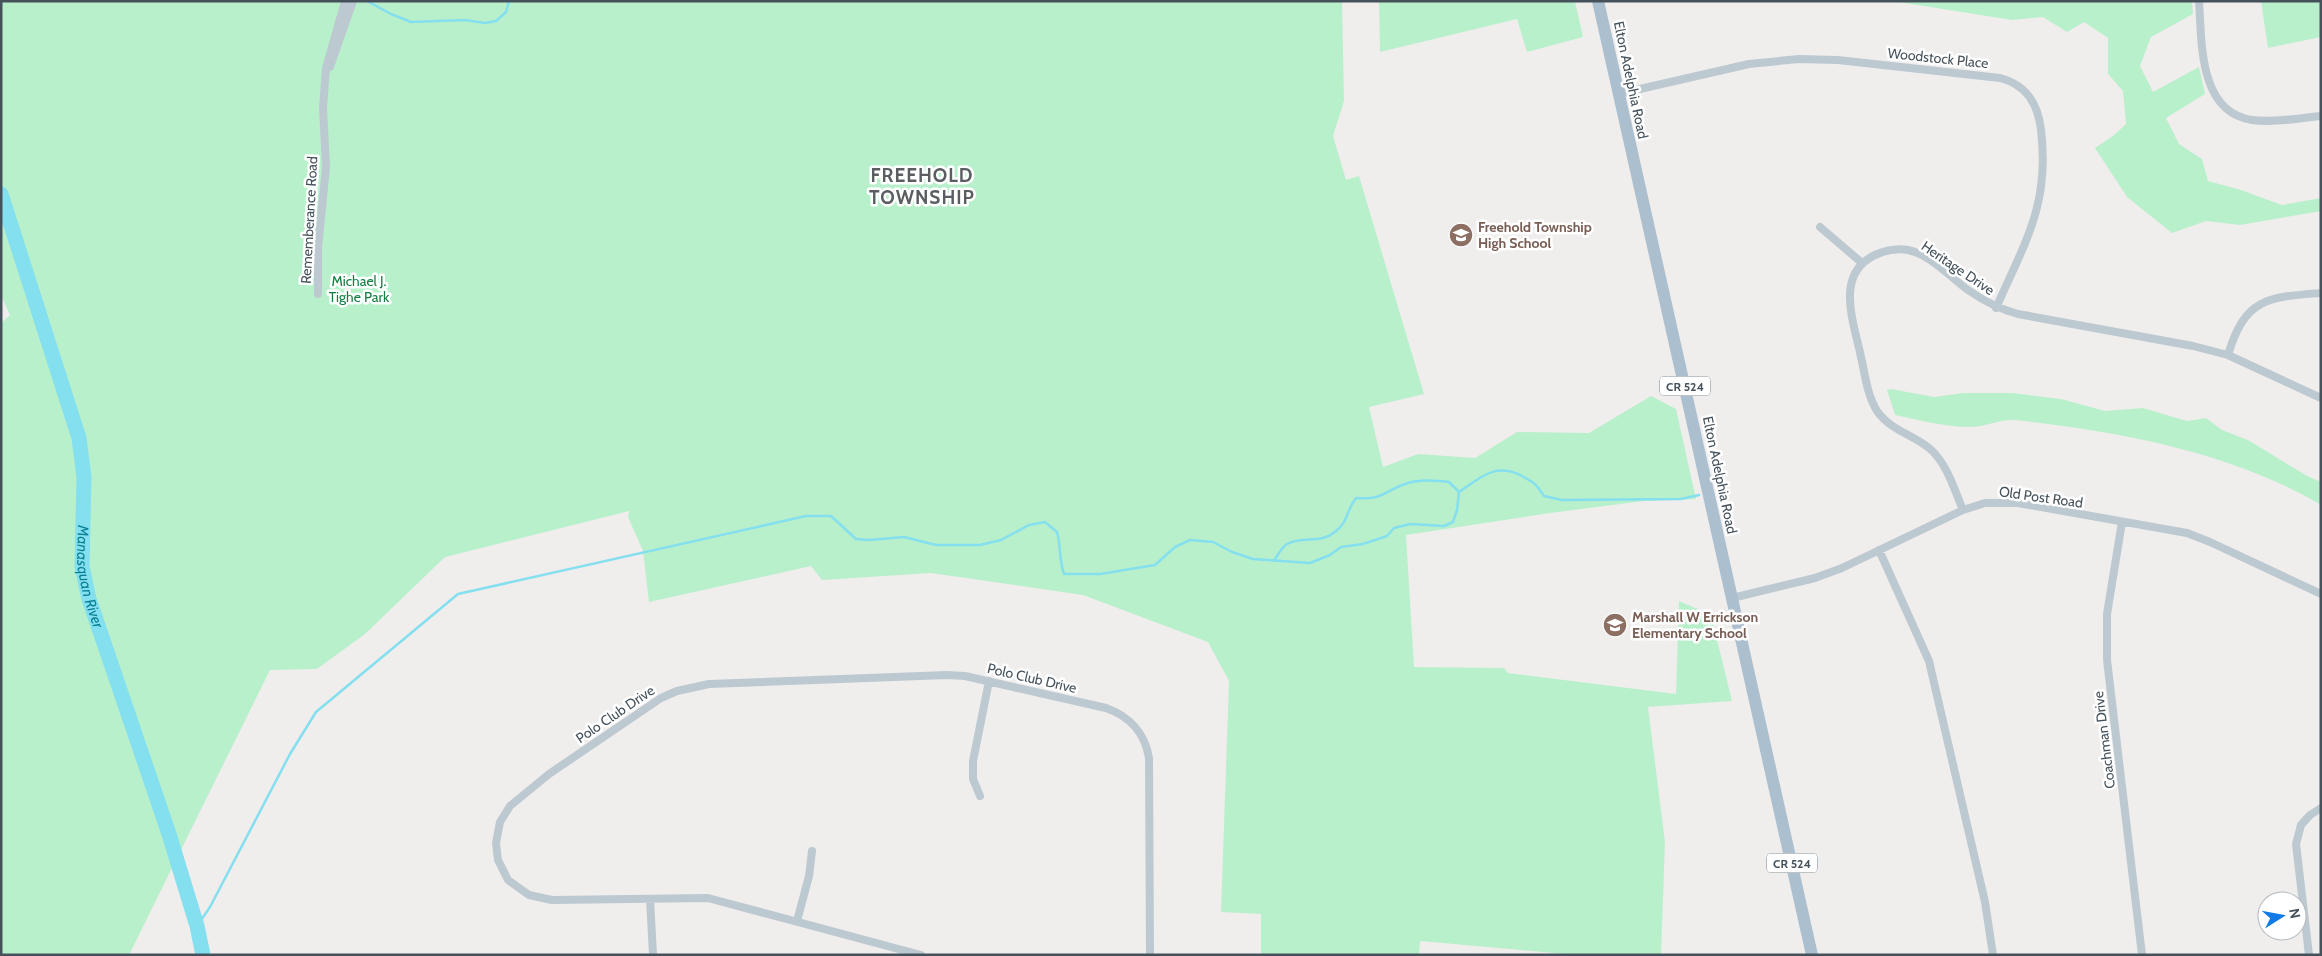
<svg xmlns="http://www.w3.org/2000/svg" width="2322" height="956" viewBox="0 0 2322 956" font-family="Cabin,sans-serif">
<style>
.green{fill:#b9f0cc}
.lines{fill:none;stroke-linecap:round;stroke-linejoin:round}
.stream{stroke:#84dfef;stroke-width:2.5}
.river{stroke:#84dfef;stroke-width:15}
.street{stroke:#bdc9d0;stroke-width:8}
.primary{stroke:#acbfce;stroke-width:12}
.labels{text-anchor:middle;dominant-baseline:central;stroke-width:5;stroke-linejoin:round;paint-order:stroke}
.shield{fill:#fff;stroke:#7d868d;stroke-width:1}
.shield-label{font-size:12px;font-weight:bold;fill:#45525c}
.street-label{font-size:14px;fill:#45525c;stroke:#fff}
.education-label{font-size:14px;font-weight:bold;fill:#785e54;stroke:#fff;text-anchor:start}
.park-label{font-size:14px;fill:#138043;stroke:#fff}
.water-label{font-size:15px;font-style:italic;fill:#088096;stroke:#fff}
.district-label{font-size:19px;font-weight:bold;letter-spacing:1px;fill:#5a5e63;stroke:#fff}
</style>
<rect width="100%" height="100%" fill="#f0eded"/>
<path class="green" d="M1,1h1341l2,100 -11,35 13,44 13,-4 65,218 -55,13 14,60 35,-13 57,4 42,-26 72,1 62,-37 25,13 20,90 -52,2 -94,12 -144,22 8,132 90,1 4,5 168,21 3,-93 32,14 21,86 -84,6 17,135 -4,113h-84l-157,-14 -1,14h-158v-41l-40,-2 8,-231 -21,-39 -125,-47 -152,-22 -109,7 -11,-14 -162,36 -6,-51 -15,-34 1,-6 -184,46 -80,77 -48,35 -47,1 -141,285h-128v-632l9,-8 -9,-20z
M1379,1h196l8,36 -56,15 -10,-33 -137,33z
M1892,1h300l1,13 -42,23 -11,29 13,26 46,-25 6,27 -39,24 13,26 23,15 6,22 33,9 41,15 39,-7v13l-81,14 -34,-4 -34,12 -45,-36 -32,-49 18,-12 13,-12 -3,-33 -15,-17v-36l-24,-16 -17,10 -24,-15 -31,3z
M2261,1h60v36l-53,11z
M1891,389l43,8 29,-4h50l48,6 44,12 38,-3 44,13 19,-3 16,12 26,10 59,36 14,6v23c-89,-53 -204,-74 -306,-85 -15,-1 -30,7 -45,7 -25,0 -51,-7 -75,-12l-8,-25z"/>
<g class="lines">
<path class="stream" d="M367,1l24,13 20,8 54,-2 20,3 11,-2 10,-9 3,-11
M1459,492c22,-15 37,-30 63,-16 13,7 14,8 22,20l18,4 119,-1 18,-4
M197,926l13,-19 80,-153 26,-42 142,-118 348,-78h25l25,23 13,1 35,-3 32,8h44l21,-5 28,-15 16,-3 12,10c4,15 2,29 7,42h36l55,-9 20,-18 15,-7 23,2 19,10 21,7 57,4 20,-8 11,-8 22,-3 24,-8 7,-8 16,-4 34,2 9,-4 4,-12 2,-18 -10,-10c-16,-2 -32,-3 -47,3 -21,9 -22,15 -46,13 -10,13 -8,24 -20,33 -16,14 -32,4 -49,13 -5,3 -9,11 -12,15"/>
<path class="river" id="s1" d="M1,194l78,244 5,39 -2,89 7,33 80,235 28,92 6,29"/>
<path class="street" d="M2199,1c3,40 -1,111 53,119 22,3 47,-2 69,-4
M330,67l23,-66
M1618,94l131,-30 50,-5 39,1 162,18c27,7 38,26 41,52 9,75 -16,112 -45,178
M1820,227l42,36
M318,294v-46l8,-81 -3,-59 3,-40 19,-67
M2228,355c17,-57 39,-58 93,-62
M1963,510c-9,-21 -16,-47 -34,-62 -17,-14 -39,-18 -52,-37 -10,-16 -12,-37 -16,-54 -7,-34 -27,-83 14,-102 11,-5 22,-7 33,-5 23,5 42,27 60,40 16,11 31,19 50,24l175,32 35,9 93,43
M2122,522l-15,92v46l35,295
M1879,550l50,111 56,241 8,53
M1732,598l83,-20 27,-10 121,-58 22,-7h33l169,30 23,9 111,52
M980,796l-7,-17v-18l16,-80
M650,899l3,56
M797,921l12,-45 3,-25
M921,955l-213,-57 -156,2 -23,-5 -21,-15 -10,-20 -2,-17 4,-21 10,-16 39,-32 112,-76 16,-7 32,-7 238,-9 18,1 141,32c23,8 39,25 43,50l1,197
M2309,955l-13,-111 5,-19 9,-10 11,-7"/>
<path class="primary" d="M1598,1l214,954"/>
</g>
<defs>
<g id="school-disc" transform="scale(1.25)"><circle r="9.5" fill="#8d6e63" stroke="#fff"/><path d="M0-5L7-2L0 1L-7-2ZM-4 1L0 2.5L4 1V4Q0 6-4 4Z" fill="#fff"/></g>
</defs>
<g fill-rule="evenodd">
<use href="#school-disc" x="1461" y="235"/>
<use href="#school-disc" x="1615" y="625"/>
</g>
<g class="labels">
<g class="shield">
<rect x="1660" y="376.5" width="50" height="19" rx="4"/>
<rect x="1767" y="853.5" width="50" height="19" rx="4"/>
</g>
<g class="shield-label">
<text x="1685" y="386">CR 524</text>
<text x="1792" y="863">CR 524</text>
</g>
<g class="street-label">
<text transform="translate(1938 58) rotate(6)">Woodstock Place</text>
<text transform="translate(1631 80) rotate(78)">Elton Adelphia Road</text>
<text transform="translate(309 220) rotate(-87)">Rememberance Road</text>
<text transform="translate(1958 268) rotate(34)">Heritage Drive</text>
<text transform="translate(1720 475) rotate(78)">Elton Adelphia Road</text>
<text transform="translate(2041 497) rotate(8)">Old Post Road</text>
<text transform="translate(1032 678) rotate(13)">Polo Club Drive</text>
<text transform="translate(615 714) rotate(-34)">Polo Club Drive</text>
<text transform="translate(2104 740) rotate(-97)">Coachman Drive</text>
</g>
<g class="education-label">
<text x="1478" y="227">Freehold Township<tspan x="1478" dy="16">High School</tspan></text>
<text x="1632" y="617">Marshall W Errickson<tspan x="1632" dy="16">Elementary School</tspan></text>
</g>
<g class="park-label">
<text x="359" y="281">Michael J.<tspan x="359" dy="16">Tighe Park</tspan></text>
</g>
<g class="water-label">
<text stroke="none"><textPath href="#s1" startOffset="396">Manasquan River</textPath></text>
</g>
<g class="district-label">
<text x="922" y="175">FREEHOLD<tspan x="922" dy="22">TOWNSHIP</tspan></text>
</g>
</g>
<rect width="2322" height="956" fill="none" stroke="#45525c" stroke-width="5"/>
<g transform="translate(2282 916) rotate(79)"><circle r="24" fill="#ffffff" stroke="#b5babe"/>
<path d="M0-4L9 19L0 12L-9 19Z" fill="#117ae6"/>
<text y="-8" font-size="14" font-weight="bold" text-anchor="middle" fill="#45525c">N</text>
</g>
</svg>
